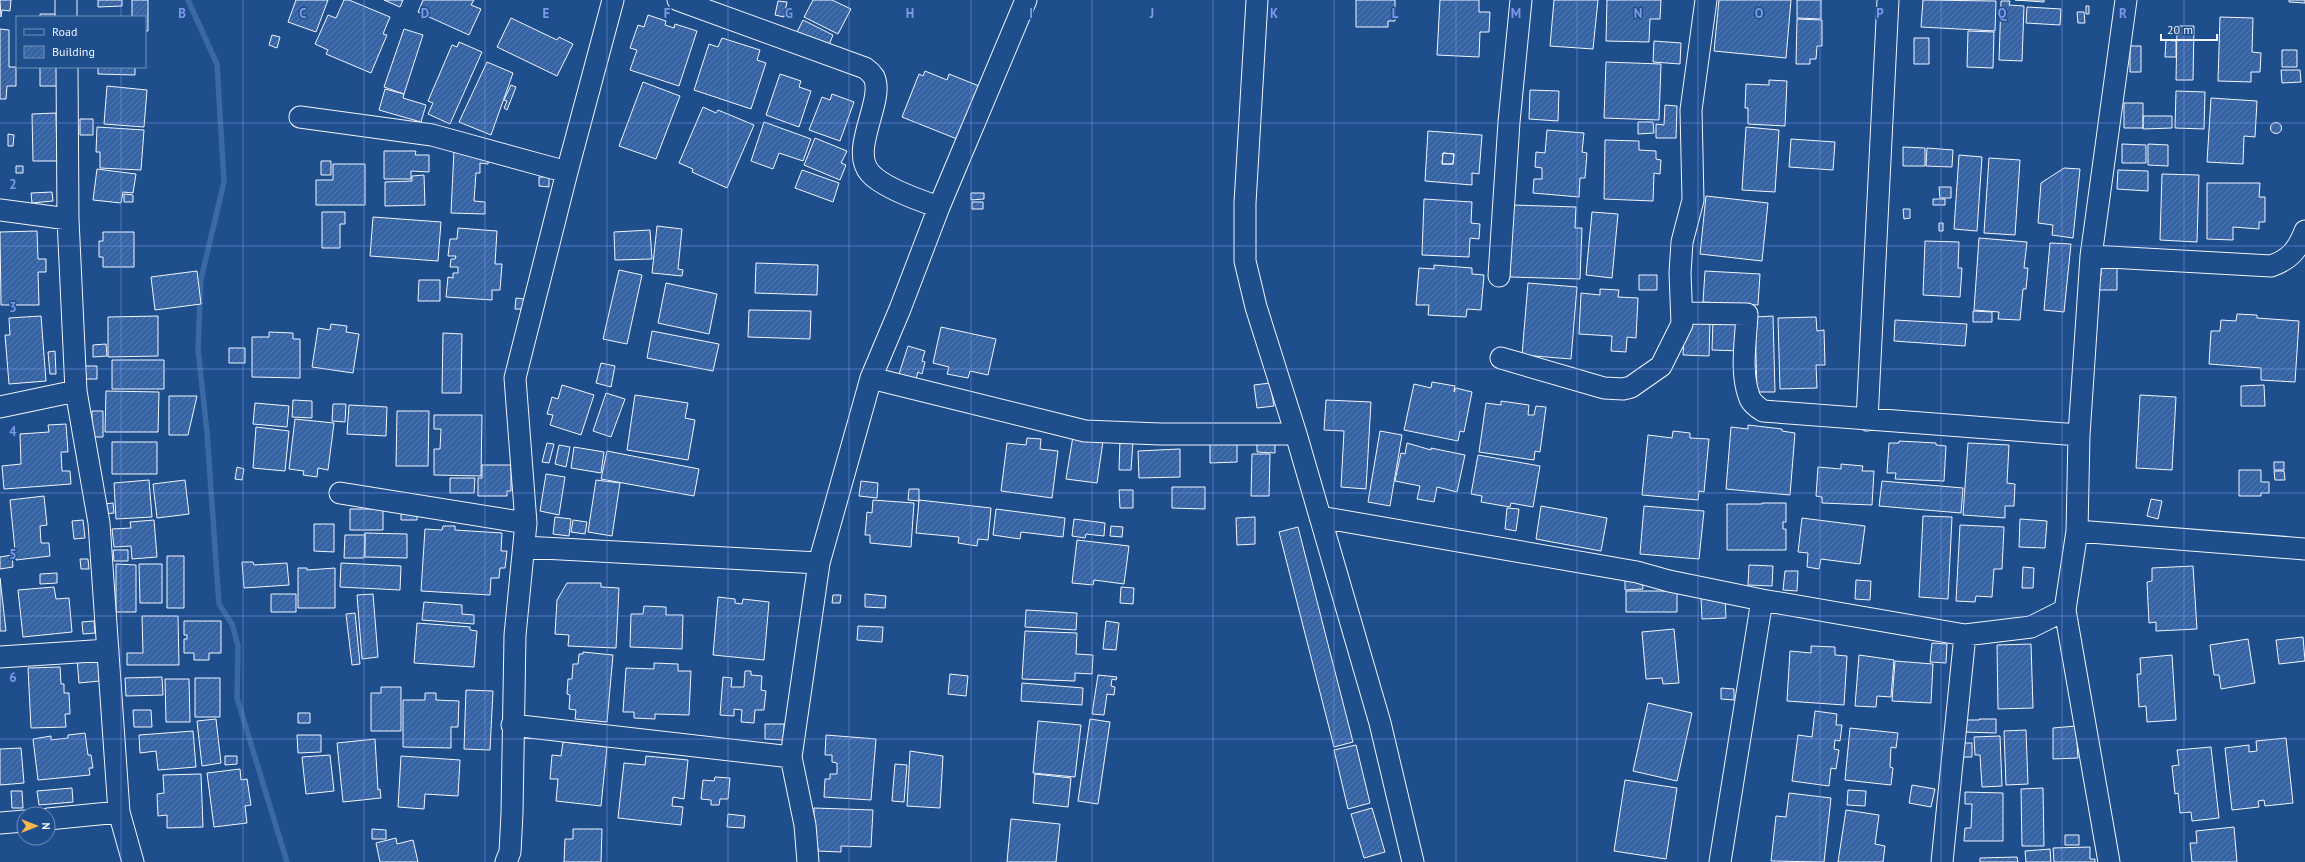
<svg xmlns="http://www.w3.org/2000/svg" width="2305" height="862" viewBox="0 0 2305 862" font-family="'PT Sans',sans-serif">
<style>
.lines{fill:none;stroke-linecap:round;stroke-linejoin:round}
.stream{stroke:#3b69a3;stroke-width:5.5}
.building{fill:url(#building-hatch);stroke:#f2f6ff;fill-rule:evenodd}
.minor-casing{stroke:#f2f6ff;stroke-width:23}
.minor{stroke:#1f4e8c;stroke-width:21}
.grid{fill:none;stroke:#7d9aea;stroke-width:1;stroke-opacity:0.55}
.grid-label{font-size:13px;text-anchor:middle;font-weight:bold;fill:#7d9aea;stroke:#1f4e8c;stroke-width:3;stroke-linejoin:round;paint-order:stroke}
</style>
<defs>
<pattern id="building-hatch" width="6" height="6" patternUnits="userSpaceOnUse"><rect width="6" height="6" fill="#3563a3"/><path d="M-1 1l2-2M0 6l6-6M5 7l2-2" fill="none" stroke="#537ab1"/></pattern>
</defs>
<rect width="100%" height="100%" fill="#1f4e8c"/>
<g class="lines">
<path class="stream" d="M188,0l29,64 7,118 -23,97 -3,69 9,85 12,171 13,20 6,22 -1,52 50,164"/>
</g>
<path class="building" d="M0,0h11l-1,11 -8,-1 -1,7z
M98,0h24v6l-24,1z
M132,0h16v31h-3v-14h-13z
M296,0h32l-12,32 -28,-10z
M344,0h5l41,17 -7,17 4,1 -16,38 -45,-19 2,-4 -13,-6 13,-29 8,3z
M384,0h19l-3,7z
M423,0h51l-3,5 10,4 -12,26 -51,-23z
M813,0h19l19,9 -13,25 -34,-17z
M1356,0h39v21h-7v6h-32z
M1440,0h39v12h11l-1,20h-9l-1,25 -42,-2z
M1554,0h44l-5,49 -43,-3z
M1607,0h54l-1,19h-10l-1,23 -43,-1z
M1719,0h72l-5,58 -72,-7z
M1797,0h24v19l-24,-1z
M1923,0l73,1 -1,30 -74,-4z
M2015,0h29v2z
M2289,0h16v3l-16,-1z
M778,1l9,1 -3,15 -9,-2z
M2001,1h9l-1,4 15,1 -2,55 -23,-1z
M2086,6h3v8h-3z
M2027,7l34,2 -1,16 -34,-2z
M2077,12h7l1,11h-7z
M40,14h17v3h-17z
M648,15l18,6 -1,4 9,3 1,-4 22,7 -18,55 -49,-16 7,-20 -7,-2 8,-23 6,2z
M2220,17l33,1 -1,34 9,1 -1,19h-9v10l-33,-1z
M511,18l46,22 2,-3 14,7 -16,32 -60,-29z
M1797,19l25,1v26h-5l-1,13h-6v5h-14z
M803,20l30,15 -5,12 -31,-15z
M2177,26h17l-1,54h-17z
M0,29l9,1v37h7v19h-9l-1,13h-6z
M404,29l19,6 -19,59 -20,-7z
M1968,31l26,1 -1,36 -26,-1z
M272,35l8,2 -3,11 -8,-3z
M722,38l38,12 -3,10 9,3 -15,46 -57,-19 15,-46 9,3z
M1914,38h15v26h-15z
M2166,40l10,1v16h-11z
M1654,41l27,2 -1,21 -27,-2z
M459,42l23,10 -32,72 -22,-10 5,-11 -5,-2 24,-56 5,2z
M2130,46h11v26h-11z
M2282,50h15v17h-15z
M487,62l26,11 -22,62 -32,-13z
M1606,62l55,2 -2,56 -55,-2z
M40,67h18v19h-18z
M98,67h37v8l-37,-1z
M2281,70h19l1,12 -19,1z
M925,71l22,9 2,-6 30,12 -22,53 -55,-22 17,-43 4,2z
M780,74l21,7 -2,6 12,4 -12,36 -33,-12z
M1769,80l18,1 -2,45 -37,-2v-16h-3l1,-24 23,1z
M643,82l37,14 -24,63 -37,-13z
M511,85l5,2 -9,23 -3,-2 3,-7 -3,-1z
M107,86l40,4 -3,37 -40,-3z
M385,89l19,5 -1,4 23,7 -5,17 -42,-12z
M1530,90l29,1 -1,30 -29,-2z
M2176,91l29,1 -1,37 -29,-1z
M832,94l22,8 -14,39 -31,-11 13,-33 8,3z
M2211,98l46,3 -2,36 -11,-1 -1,28 -36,-2z
M2124,103h19v25h-19z
M1665,105l12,1 -1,32h-20v-14l8,1z
M703,107l13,6 2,-3 36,15 -27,63 -35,-16 1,-3 -14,-6z
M56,113l1,48h-24l-1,-47z
M2143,116h29v12l-29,1z
M80,119h13v16h-13z
M764,122l47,17 -8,22 -24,-8 -6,16 -22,-8z
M1638,122h15l1,11 -16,1z
M2270.5 128a5.5 5.5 0 1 1 11 0a5.5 5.5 0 1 1-11 0Z
M97,127l47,3 -3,40 -41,-2v-16h-4z
M1746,127l33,3 -4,62 -33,-2z
M1547,130l37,3 -2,19 5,1 -2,25h-5l-1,19 -46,-4 1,-14h8v-11l-7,-1 1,-15 9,1z
M1428,131l54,4 -3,39 -7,-1v12l-47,-4zM1443,153l11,1 -1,10h-11z
M8,134l6,1 -1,11h-5z
M815,138l32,13 -6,12 5,2 -6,15 -36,-15z
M1791,139l44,3 -2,28 -44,-3z
M1605,140l34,1v9l17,1v8l5,1 -1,14 -6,-1 -1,28 -49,-2z
M2122,144l24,1v18h-24z
M2148,144l20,1v21l-20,-1z
M1903,147l22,1v18h-22z
M1927,148l26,2 -1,17 -26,-1z
M454,150l35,5 -1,9 -8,-1v10h-4l-2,28 11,1v12l-34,-1z
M384,151h32l-1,4h14v17l-18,-1v8h-27z
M1443,153l11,1 -1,10h-11z
M1959,155l23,2 -5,74 -23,-2z
M1989,158l31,2 -5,75 -31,-2z
M321,161h10v14h-10z
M333,164h32v41h-49v-25h17z
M16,166h7v7h-7z
M2064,168l16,1 -7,69 -21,-3 1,-10 -15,-2 3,-40z
M97,169l39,5 -3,19 -10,-1 -2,11 -28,-3z
M802,170l37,13 -6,19 -38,-14z
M2118,170l30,1v20l-31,-2z
M2162,174l37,1 -2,67 -37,-2z
M424,175l1,30 -40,1v-24l27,-1v-5z
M539,177h10v10l-10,-1z
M2207,183h53l-1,14h6v25h-6v7l-26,-2v13l-26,-1z
M1939,187h12v11h-11z
M52,192l1,9 -21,2 -1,-10z
M971,193h13v6l-13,1z
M124,194l9,1v7h-9z
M1706,196l62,7 -6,58 -62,-7z
M1424,199l48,3 -1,21 9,1 -1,15 -9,-1 -1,19 -47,-2z
M1933,199h12v6h-12z
M972,202h11v7h-11z
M1513,205l63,2 -1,21h7l-2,51 -70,-2z
M1903,209h7v9l-6,1z
M322,212h23v12h-5v24h-18z
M1592,212l26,2 -6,64 -26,-3z
M373,217l68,5 -3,39 -68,-5z
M1939,223h4v8h-4z
M657,226l25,3 -4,40 5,1 -1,6 -30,-3z
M458,228l39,3 -2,33h7l-2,26h-8v10l-46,-3 2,-20 5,1v-5h5v-6h-8l1,-8h4l1,-3h-8l2,-17h7z
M650,230l2,29 -37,1 -1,-28z
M37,231l1,28h8v13h-8l1,33h-38l-1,-73z
M103,232h31v35h-31v-10h-4v-16h4z
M1979,238l48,4 -3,26h4l-2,21h-3l-3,31 -22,-1 1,-7 -25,-2z
M1925,241l34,1 -1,26h4l-2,29 -37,-2z
M2050,243l21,1 -7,68 -20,-2z
M756,263l62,2 -1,30 -62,-2z
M1434,265l38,3v6l12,1 -3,35 -14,-1 -1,8 -38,-2 1,-10h-13l3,-37 15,1z
M2101,267h16v23h-19v-14h3z
M619,270l23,5 -15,69 -24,-5z
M197,271l4,33 -46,6 -4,-33z
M1705,271l55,3 -2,31 -55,-3z
M1639,275h18v15h-18z
M419,280h21v21h-22z
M666,283l51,11 -8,40 -51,-11z
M1528,283l49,4 -6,72 -49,-4z
M1600,289l19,1 -1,7 20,1 -2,40 -9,-1 -1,15 -15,-1 1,-15 -33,-2 2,-41 19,2z
M516,298l8,1v10h-9z
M749,310l62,1 -1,28 -62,-2z
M1973,311l19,1v10h-19z
M2237,314l20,1v3l42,3 -4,61 -34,-2v-12l-52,-4 2,-33h9l1,-11 15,1z
M41,316l5,65 -37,3 -4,-49h5l-1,-17z
M158,316v40l-50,1v-40z
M1773,316l2,76h-18l-2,-75z
M1816,317l1,14 7,-1 1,35h-9l1,23 -37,1 -2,-71z
M1713,320l30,1 -1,30 -30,-1z
M1895,320l72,4 -2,22 -71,-5z
M1685,321l25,1 -1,34 -26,-1z
M331,324l16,2 -1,6 13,2 -6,39 -41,-6 6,-39 12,2z
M941,327l55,12 -8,36 -18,-4 -2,7 -21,-4 2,-7 -16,-4z
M652,331l67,13 -6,27 -66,-13z
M269,332l24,1v6h7v39l-48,-1v-40h17z
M443,333l19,1 -1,59h-19z
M106,344l1,12 -14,1v-12z
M908,346l17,5 -3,10 3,1 -3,12 -4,-2 -2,7 -17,-5z
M229,348h16v15h-16z
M55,351l1,23h-6l-2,-22z
M112,360h52v29h-52z
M601,363l14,3 -4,21 -15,-4z
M82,366h15v13h-15z
M1432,382l23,4 -1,6 2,-4 16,4 -8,40 -4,-1 -2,10 -54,-11 10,-46 17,4z
M1270,383l4,23 -17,2 -3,-23z
M562,385l32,10 -13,40 -31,-10 3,-10 -6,-1 5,-17 6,2z
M2264,385l1,21h-24v-20z
M106,391l53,1 -1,40h-53z
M606,393l19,6 -14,38 -18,-6z
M635,395l53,8 -3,15 10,2 -7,40 -61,-10z
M2140,395l36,2 -4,73 -36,-2z
M169,396h28l-9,39h-19z
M293,400l19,1v17l-20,-1z
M1326,400l45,2 -5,87 -25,-2 3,-56 -20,-1z
M1501,401l28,4 -1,10h6l2,-9 10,1 -6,45 -5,-1 -1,9 -55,-8 7,-49 15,2z
M255,403l34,3 -2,21 -34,-3z
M333,404h13l-1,18 -13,-1z
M349,405l38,2 -1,29 -39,-2z
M92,411h11v26h-11z
M397,411h32l-1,55h-32z
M434,415h48l-1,61 -47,-1v-26h6l1,-20h-7z
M295,419l39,4 -6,47 -10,-2 -1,9 -14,-2 1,-4 -15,-2z
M66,424l2,28h-7l1,19h8l1,13 -67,5 -2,-23 19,-2 -1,-30 29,-2 -1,-7z
M1748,425l34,4v2l13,2 -5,62 -64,-6 5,-62 17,2z
M256,427l33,4 -4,40 -32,-3z
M1380,431l22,4 -12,71 -22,-4z
M1673,431l17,2v5l19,1 -5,53 -5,-1 -1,9 -56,-5 6,-60 24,3z
M1073,436l30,5 -6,42 -31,-4z
M1027,438l14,1 -1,10 18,2 -6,47 -51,-7 6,-48 19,2z
M1237,439v23l-27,1v-23z
M1120,440l13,1 -2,29h-12z
M1257,440l18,1v12l-18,-1z
M1899,441l37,2v2l10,1 -2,35 -49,-2 1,-6h-9l2,-30h10z
M112,442h45v32h-45z
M547,443l7,1 -5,19 -7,-1z
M1407,443l24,7v-2l34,7 -8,37 -20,-5 -3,15 -17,-3 3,-13 -25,-5 6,-28 4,1z
M1968,443l41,2 -2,38 8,1 -1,22h-9v12l-42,-3z
M559,445l11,2 -4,20 -11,-3z
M574,447l30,5 -3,21 -30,-5z
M1180,449v28l-41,1 -1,-27z
M607,451l92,18 -5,27 -93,-17z
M1252,454h18l-1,42h-18z
M1478,455l62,11 -7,41 -22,-4 -1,4 -29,-5 1,-6 -11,-2z
M2274,462h10v8h-10z
M1841,464l22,2 -1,5h12l-2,34 -50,-2v-6l-6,-1 2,-29 23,2z
M482,465h29v26h-4v5h-29v-18h4z
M237,467l7,2 -2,11 -7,-1z
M2239,470h22v12h8v11h-8v3h-22z
M2274,471h10l1,9h-10z
M546,474l19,3 -6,38 -19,-4z
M450,478h25l-1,15h-24z
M149,480l3,37 -36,2 -2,-36z
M185,480l4,34 -32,4 -4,-34z
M596,480l24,3 -8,53 -24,-4z
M861,481l17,2 -1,15 -18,-2z
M1882,481l81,7 -2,25 -82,-7z
M1172,487h33v22l-33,-1z
M909,489h10v12l-11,-1z
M1119,490h14v18h-13z
M44,496l3,29 -7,1 1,17h8l1,13 -34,4 -6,-60z
M2151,499l11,2 -4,18 -11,-3z
M873,500l41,3 -3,44 -41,-4v-8h-5l2,-23 5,1z
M919,500l72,8 -3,32 -10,-1 -1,7 -19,-3 1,-6 -43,-4z
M113,503l1,10 -10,1v-10z
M1762,503h24v19h-3v7h3v21h-59v-46h35z
M1541,506l66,12 -6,33 -65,-12z
M1644,506l60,5 -5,48 -59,-5z
M1507,508l12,1 -3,22 -11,-2z
M350,509h33v21h-33z
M996,509l69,9 -2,19 -42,-5 -1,7 -27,-4z
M401,512h16v8h-16z
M1923,516l29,1 -4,82 -29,-2z
M555,517l16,2 -2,17 -16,-2z
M1255,517v27l-18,1 -1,-27z
M1802,518l63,8 -5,38 -39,-5 -2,10 -12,-2 1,-14 -10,-1z
M1074,519l31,4 -1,13 -18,-2 -1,4 -13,-2z
M2020,519l27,2 -2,27 -26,-1z
M83,520l2,18 -11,1 -2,-18z
M154,520l3,37 -25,2 -1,-13 -17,1 -2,-18 19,-1 -1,-6z
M573,520l14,2 -2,12 -14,-2z
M314,524h20v28l-20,-1z
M1960,525l44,2 -2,42h-8l-2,28 -16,-1 -1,6 -19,-1z
M443,526h12v4l47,3 -1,18h6l-2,17h-5l-1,10h-8l-1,17 -69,-4 4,-62 17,1z
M1111,526l12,1 -1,10 -12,-1z
M1298,527l55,215 -19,5 -55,-215z
M365,533l42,1v24l-42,-1z
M345,535h20l-1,23h-20z
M1077,540l52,6 -5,38 -30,-4 -1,5 -21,-2z
M113,550h15v11h-14z
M12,555l1,12 -13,2v-12z
M167,556h17v52h-17z
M80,559h8l1,10h-8z
M242,562h11l1,3 33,-2 2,22 -45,3z
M341,563l60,3 -1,24 -60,-3z
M116,564l20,1v47h-20z
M139,564h23v39h-22z
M1749,565l24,1 -1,20 -24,-1z
M2193,566l4,63 -41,2v-9l-7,1 -2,-41 5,-1v-13z
M2023,567l11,1 -1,20h-11z
M298,568h9v2l28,-2v40h-37z
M1785,571h13l-1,20 -14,-1z
M57,573v10l-17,1v-10z
M1642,577l1,12 -18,1v-12z
M0,578l6,53h-6z
M1856,580l15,1 -1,19 -15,-1z
M567,583h34v4l18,1 -3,60 -48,-2 1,-11 -14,-1 2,-34z
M54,587l2,12 13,-1 3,34 -49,5 -5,-47z
M1121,587l13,1 -1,16 -13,-1z
M1626,591h51v21h-51z
M271,594h25v18h-25z
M373,594l5,63 -16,2 -5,-64z
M865,594l21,2 -1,12 -20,-1z
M833,595h8l-1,8h-8z
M718,597l17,2v4l7,1 1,-5 26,3 -5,58 -51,-5z
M1725,597l1,21 -24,1 -1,-21z
M424,602l38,3v9l12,1v9l-52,-4z
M644,606l22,1v8h17l-1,34 -52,-2 1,-33h12z
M1026,610l51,3 -1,17 -51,-3z
M355,613l5,51 -8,1 -6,-51z
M142,616h36l1,49h-52v-12h16z
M94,621l1,12 -12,1 -1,-12z
M184,621h37v32h-12v7h-15v-7h-10v-14h3v-4h-3z
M1106,621l13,2 -3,27 -13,-1z
M417,623l53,4v3l7,1 -3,36 -60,-4z
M858,626l25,1 -1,15 -25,-2z
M1674,629l5,54 -16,1 -1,-6 -16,1 -4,-47z
M1025,631l52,2 -1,21 17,1 -1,19 -17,-1v8l-53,-2z
M2303,637l2,24 -26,3 -3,-24z
M2248,639l7,44 -34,6 -2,-14h-5l-4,-30z
M1932,643l15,1 -1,19 -16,-1z
M2031,644l2,64 -35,1 -1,-64z
M1811,646l24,1v8l12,1 -3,49 -57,-4 3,-50 21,2z
M583,652l30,3 -6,67 -32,-3 1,-9 -7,-1 1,-14 -3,-1 1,-15h4l1,-15h5l1,-10h4z
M1859,655l35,5 -3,37 -14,-1 -1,11 -21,-1z
M2172,655l4,65 -29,2 -1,-16 -7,1 -2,-33h4l-1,-16z
M99,658l1,23 -21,2 -2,-24z
M1895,661l38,3 -2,39 -39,-2z
M654,663l24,1v7h13l-2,44 -34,-1v5l-21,-1v-6h-11l3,-44 28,1z
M60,667l1,17h3v9h5l1,21h-5l1,13 -35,1 -3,-60z
M745,671h6v4l11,1 -1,14 5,1 -2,19h-9l-1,13 -13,-1 1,-12 -8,-1v7l-14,-1 3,-38 9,1 -1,9h13z
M950,674l18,2 -2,20 -18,-2z
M1098,675l19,2 -1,3 -4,-1 -1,7 4,1 -1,8 -7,-1 -3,21 -12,-1z
M162,677l1,18 -37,1 -1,-18z
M195,678h25v39h-25z
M165,679h24l1,43h-24z
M1022,683l61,5 -1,17 -61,-4z
M381,687h20v44h-30v-38h10z
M1721,688l13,1v11l-13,-1z
M466,690l27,1 -3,59 -26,-1z
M425,693h11v7l23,1 -1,26h-7v21l-48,-1v-47h22z
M1648,703l44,10 -15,68 -44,-10z
M133,710h18l1,17h-18z
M1815,711l22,3 -1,11h6l-2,16 -5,-1 -1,9 5,1 -3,19 -5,-1 -2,18 -37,-5 6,-46 14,2z
M298,713h12v10h-12z
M216,719l5,44 -19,3 -5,-45z
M1090,719l20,3 -12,82 -20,-3z
M1979,719h17v14l-33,-1v-12h16z
M1038,721l43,4 -6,52 -42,-4z
M765,724h19v16l-19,-1z
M2076,726l2,32 -25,1v-31z
M1850,728l48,5 -2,15 -5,-1 -1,20 3,1 -2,17 -46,-5z
M2026,730l2,54 -22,1 -2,-54z
M193,731l3,36 -38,3 -2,-19 -16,2 -1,-18z
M85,733l3,22h3l2,13h-4l1,7 -52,5 -5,-41 18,-3v4l17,-2v-3z
M297,735h24v17l-23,1z
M826,735l50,4 -5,61 -47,-3 1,-18h5v-5h7v-11l-5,-1v-7h-7z
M2000,736l2,50 -20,1 -2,-32h-5l-1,-18z
M2286,738l7,65 -28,3 -1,-6 -6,1 1,6 -27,3 -7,-62 24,-3v7l8,-1 -1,-10z
M375,739l3,51 2,-1 1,9 -38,4 -6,-59z
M563,742l44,5 -6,59 -45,-5 2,-22h-8l2,-24 9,1z
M1962,743h10v14h-10z
M1356,745l14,58 -22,6 -14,-59z
M2211,747l8,71 -27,3 -1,-9 -11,1 -2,-20 -3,1 -3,-28 7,-1 -2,-15z
M21,748l3,35 -24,2v-36z
M910,751l33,5 -3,52 -33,-2z
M330,755l4,36 -28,3 -4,-37z
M225,756h12v8l-12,1z
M401,756l59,4 -2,36 -33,-2 -1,15 -26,-2z
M646,756l42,4 -4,39 -11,-2 -1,9 11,1 -2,18 -63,-7 6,-55 21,2z
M895,764l12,1 -3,37 -12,-1z
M240,769l1,11 6,-1 4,26 -6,1 2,17 -33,4 -7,-54z
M201,774l2,53 -36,1v-13l-9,1 -1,-22 7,-1 -1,-18z
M1035,774l36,4 -3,29 -35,-4z
M715,777l15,1 -2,21h-8l-1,6h-8v-5l-10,-1 2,-19 11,1z
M1625,780l52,8 -11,71 -52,-8z
M1912,785l23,4 -4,18 -22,-4z
M72,788l1,14 -34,3 -2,-14z
M2043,788l1,58h-22l-1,-57z
M1848,790l18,1 -1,15 -18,-1z
M11,791h11l1,17h-11z
M1965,792l38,1v48h-39l1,-13h6l1,-24h-7z
M1789,793l42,5 -7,64 -53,-1 5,-45 10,1z
M814,808l59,2 -2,37 -30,-1v6l-23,-1v-3h-5z
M1372,808l13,44 -21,6 -13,-44z
M1846,810l33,5 -4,29 10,2 -2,16h-45z
M728,814l17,2 -1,12 -17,-1z
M1011,819l49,5 -4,38h-49z
M2234,827l3,35h-45l-2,-19h7l-1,-12z
M372,829l14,1v9h-14z
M573,829h29l-1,33h-37l1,-23h8z
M2065,835h14v10h-14z
M396,838l1,6 16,-4 5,22h-38l-4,-19z
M2090,847v12h5v3h-41l-1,-14z
M2050,849l1,13h-25l-1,-11z
M2017,857l1,5h-38v-4z"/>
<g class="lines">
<g class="minor-casing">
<path id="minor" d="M66,0v17
M678,0l187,68c3,2 7,6 9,9 11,24 -25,72 -4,96 12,14 51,28 69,34
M1257,0l-12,203v58l11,46 40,127 84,289 33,139
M67,67l1,152 8,172 23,132 20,289 14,50
M300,117l132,18 135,37
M0,210l68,9
M2091,256l180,10c18,-6 27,-16 34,-35
M1499,276l10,-154 12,-122
M1683,313l64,1c-1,25 -7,57 2,82 2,7 8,11 14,15l316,24
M1501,358l103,30 19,1 8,-2 30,-21 21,-42 -2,-51 2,-31 11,-42 -2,-90 15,-110
M871,378l214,53 75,3h136
M0,407l76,-16
M1867,420l21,-420
M340,493l186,30
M1320,517l317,55 32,9 93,19
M2077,531l228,18
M524,547l295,16
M0,657l108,-7
M512,725l279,32
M48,819l71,-7
M0,823l24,-2
M506,862l4,-10 2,-39 3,-178 11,-112 -11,-145 52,-206 46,-172
M808,862l-3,-37 -14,-68 28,-194 52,-185 29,-69 39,-102 87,-207
M1720,862l42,-262 203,35 66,-8 34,-17
M1942,862l23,-227
M2109,862l-44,-252 12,-79 2,-96 12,-179 35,-256"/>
</g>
<use href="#minor" class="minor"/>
</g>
<path class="grid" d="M121,0v17M243,0v862M364,0v862M485,0v862M607,0v862M728,0v862M849,0v862M971,0v862M1092,0v862M1213,0v862M1334,0v862M1456,0v862M1577,0v862M1698,0v862M1820,0v862M1941,0v862M2062,0v862M2184,0v862M121,67v795M0,123h2305M0,246h2305M0,369h2305M0,493h2305M0,616h2305M0,739h2305"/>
<g class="grid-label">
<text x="182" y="18">B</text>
<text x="303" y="18">C</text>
<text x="425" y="18">D</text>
<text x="546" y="18">E</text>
<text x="667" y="18">F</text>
<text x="789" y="18">G</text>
<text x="910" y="18">H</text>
<text x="1031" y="18">I</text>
<text x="1152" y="18">J</text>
<text x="1274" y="18">K</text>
<text x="1395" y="18">L</text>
<text x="1516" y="18">M</text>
<text x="1638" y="18">N</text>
<text x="1759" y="18">O</text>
<text x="1880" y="18">P</text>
<text x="2002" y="18">Q</text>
<text x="2123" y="18">R</text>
<text x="13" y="189">2</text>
<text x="13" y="312">3</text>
<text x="13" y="436">4</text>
<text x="13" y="559">5</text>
<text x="13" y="682">6</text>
</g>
<rect x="16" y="16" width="130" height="52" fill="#1f4e8c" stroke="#7391ba"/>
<rect x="24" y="29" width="20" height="6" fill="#1f4e8c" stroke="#7391ba"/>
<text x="52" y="36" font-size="12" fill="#f2f6ff">Road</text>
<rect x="24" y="46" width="20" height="12" fill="url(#building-hatch)" stroke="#7391ba"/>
<text x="52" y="56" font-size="12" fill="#f2f6ff">Building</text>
<g transform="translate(36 826) rotate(90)"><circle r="19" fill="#1f4e8c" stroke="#7391ba"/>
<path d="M0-3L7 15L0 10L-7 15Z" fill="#ffb74d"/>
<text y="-6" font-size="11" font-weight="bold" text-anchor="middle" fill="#f2f6ff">N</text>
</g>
<path d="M2161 34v6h56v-6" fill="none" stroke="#f2f6ff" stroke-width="2"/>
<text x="2167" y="34" font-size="12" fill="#f2f6ff" stroke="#1f4e8c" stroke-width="3" paint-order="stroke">20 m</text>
</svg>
